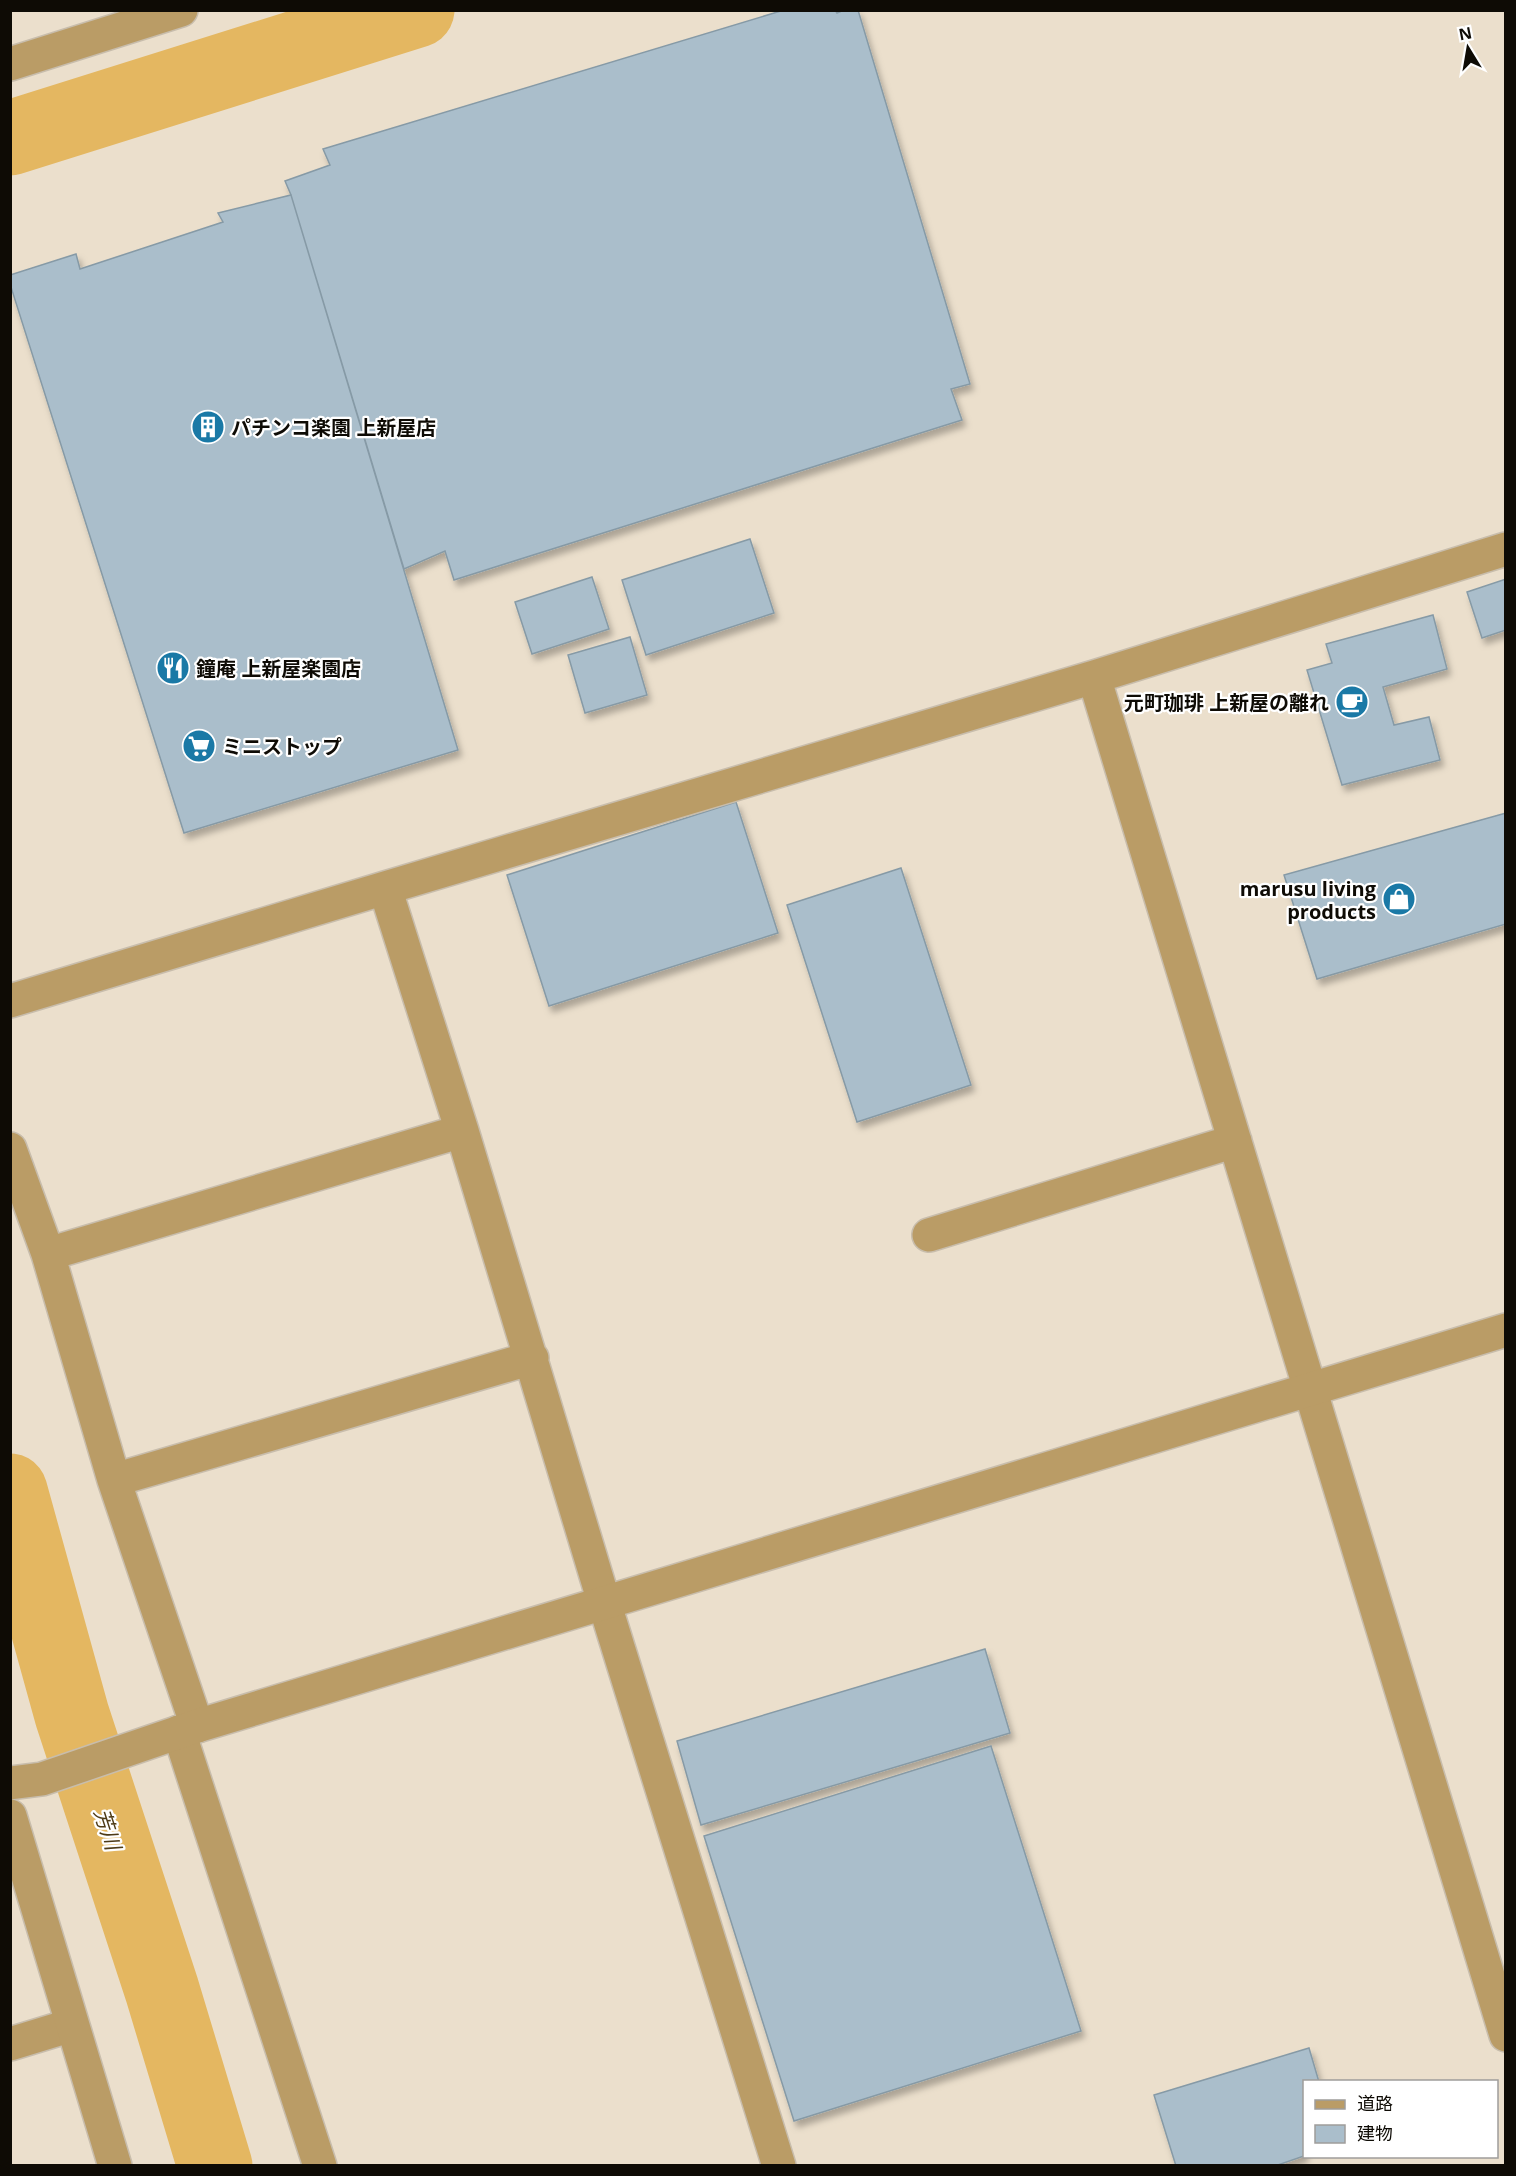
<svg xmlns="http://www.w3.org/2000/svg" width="1516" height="2176" viewBox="0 0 1516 2176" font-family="'Open Sans','Noto Sans JP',sans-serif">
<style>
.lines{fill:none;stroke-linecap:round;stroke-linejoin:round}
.river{stroke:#e4b761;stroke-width:75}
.building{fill:#aabecb;stroke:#869aa6;stroke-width:1.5;filter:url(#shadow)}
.minor-casing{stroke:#c8bdac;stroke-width:36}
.tertiary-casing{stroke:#c8bdac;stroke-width:36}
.minor{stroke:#ba9c66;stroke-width:33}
.tertiary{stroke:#ba9c66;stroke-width:33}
.labels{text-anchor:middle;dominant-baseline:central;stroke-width:4.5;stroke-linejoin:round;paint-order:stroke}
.poi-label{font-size:20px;font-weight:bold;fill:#0e0b05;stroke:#fff;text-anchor:start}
.water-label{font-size:21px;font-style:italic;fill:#4e3b17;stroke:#fff}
</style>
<defs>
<filter id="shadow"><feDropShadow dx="3.5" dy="6" stdDeviation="3" flood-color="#0004"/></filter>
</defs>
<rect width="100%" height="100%" fill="#ebdfcc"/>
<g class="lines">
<path class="river" d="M10,138l407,-128
M10,1491l62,224 90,275 53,176"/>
</g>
<path class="building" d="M784,10h51l2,3 7,-3h14l112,374 -19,5 11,31 -508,160 -9,-29 -41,18 -113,-374 -6,-14 45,-16 -7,-16z
M291,195l167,555 -274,83 -174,-549v-9l66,-21 4,15 143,-47 -5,-9z
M750,539l24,74 -128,42 -24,-75z
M592,577l17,52 -77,25 -17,-52z
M1506,579v51l-24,8 -15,-46z
M1433,615l14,54 -64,18 11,38 35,-8 11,43 -98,25 -35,-115 25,-7 -6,-19z
M630,637l17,58 -62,18 -17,-58z
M736,802l42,131 -229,73 -42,-131z
M1506,813v111l-189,55 -33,-104z
M901,868l70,217 -114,37 -70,-217z
M985,1649l25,84 -309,92 -24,-84z
M991,1746l90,285 -287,90 -90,-285z
M1309,2048l10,34h-15v74l-29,10h-99l-22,-71z"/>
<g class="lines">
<g class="minor-casing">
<path id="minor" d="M10,64l171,-54
M1094,677l412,1358
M385,888l77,243 142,471 175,564
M10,1001l375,-113 709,-211 412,-128
M10,1149l38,105 66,226 83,246
M929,1235l306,-94
M48,1254l414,-123
M114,1480l418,-122
M179,1732l141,434
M10,2044l62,-19"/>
</g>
<g class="tertiary-casing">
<path id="tertiary" d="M10,1783l32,-4 155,-53 1309,-396
M10,1816l105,350"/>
</g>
<use href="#minor" class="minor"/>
<use href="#tertiary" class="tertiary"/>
</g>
<defs>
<g id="building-disc" transform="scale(1.725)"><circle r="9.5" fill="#1a79a6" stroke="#fff"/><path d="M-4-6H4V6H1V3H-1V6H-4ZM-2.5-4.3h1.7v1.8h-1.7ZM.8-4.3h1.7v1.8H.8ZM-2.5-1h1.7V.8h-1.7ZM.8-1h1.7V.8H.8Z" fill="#fff"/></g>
<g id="restaurant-disc" transform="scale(1.725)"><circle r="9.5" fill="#1a79a6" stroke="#fff"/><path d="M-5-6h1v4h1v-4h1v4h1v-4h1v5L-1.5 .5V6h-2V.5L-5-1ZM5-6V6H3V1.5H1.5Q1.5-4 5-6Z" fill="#fff"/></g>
<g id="cafe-disc" transform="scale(1.725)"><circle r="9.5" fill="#1a79a6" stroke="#fff"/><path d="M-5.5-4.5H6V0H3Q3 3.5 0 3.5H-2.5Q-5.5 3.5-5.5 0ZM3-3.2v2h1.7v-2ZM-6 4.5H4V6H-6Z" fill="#fff"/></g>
<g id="supermarket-disc" transform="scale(1.725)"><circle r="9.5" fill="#1a79a6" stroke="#fff"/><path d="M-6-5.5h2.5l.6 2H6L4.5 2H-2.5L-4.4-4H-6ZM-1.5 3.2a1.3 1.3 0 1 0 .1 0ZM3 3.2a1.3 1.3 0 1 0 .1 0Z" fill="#fff"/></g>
<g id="shop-disc" transform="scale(1.725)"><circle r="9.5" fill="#1a79a6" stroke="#fff"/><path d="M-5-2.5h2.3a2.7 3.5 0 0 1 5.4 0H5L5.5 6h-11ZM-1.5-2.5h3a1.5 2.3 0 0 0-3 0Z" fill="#fff"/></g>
</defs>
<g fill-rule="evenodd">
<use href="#building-disc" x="208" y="427"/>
<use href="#restaurant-disc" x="173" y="668"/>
<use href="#cafe-disc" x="1352" y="702"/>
<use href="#supermarket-disc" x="199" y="746"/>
<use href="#shop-disc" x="1399" y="899"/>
</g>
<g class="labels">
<g class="poi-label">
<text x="231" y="427">パチンコ楽園 上新屋店</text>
<text x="196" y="668">鐘庵 上新屋楽園店</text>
<text x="1329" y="702" text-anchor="end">元町珈琲 上新屋の離れ</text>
<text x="222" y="746">ミニストップ</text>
<text x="1376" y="888" text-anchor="end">marusu living<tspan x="1376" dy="23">products</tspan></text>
</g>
<g class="water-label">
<text transform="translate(108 1829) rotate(72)">芳川</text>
</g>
</g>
<rect width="1516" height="2176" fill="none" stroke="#0e0b05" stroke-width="24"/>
<rect x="1303" y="2080" width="195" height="78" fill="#ffffff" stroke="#9f9d9b" stroke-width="1.5"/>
<rect x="1315" y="2100" width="30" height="9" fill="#ba9c66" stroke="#9f9d9b" stroke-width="1.5"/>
<text x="1357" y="2110" font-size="18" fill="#0e0b05">道路</text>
<rect x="1315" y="2125" width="30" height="18" fill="#aabecb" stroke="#9f9d9b" stroke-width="1.5"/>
<text x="1357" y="2140" font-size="18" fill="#0e0b05">建物</text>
<g transform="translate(1468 48) rotate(349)" stroke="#ffffff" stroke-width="4.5" paint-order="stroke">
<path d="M0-4.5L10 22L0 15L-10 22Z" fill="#0e0b05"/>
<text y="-9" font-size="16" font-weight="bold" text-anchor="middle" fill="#0e0b05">N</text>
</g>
</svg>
